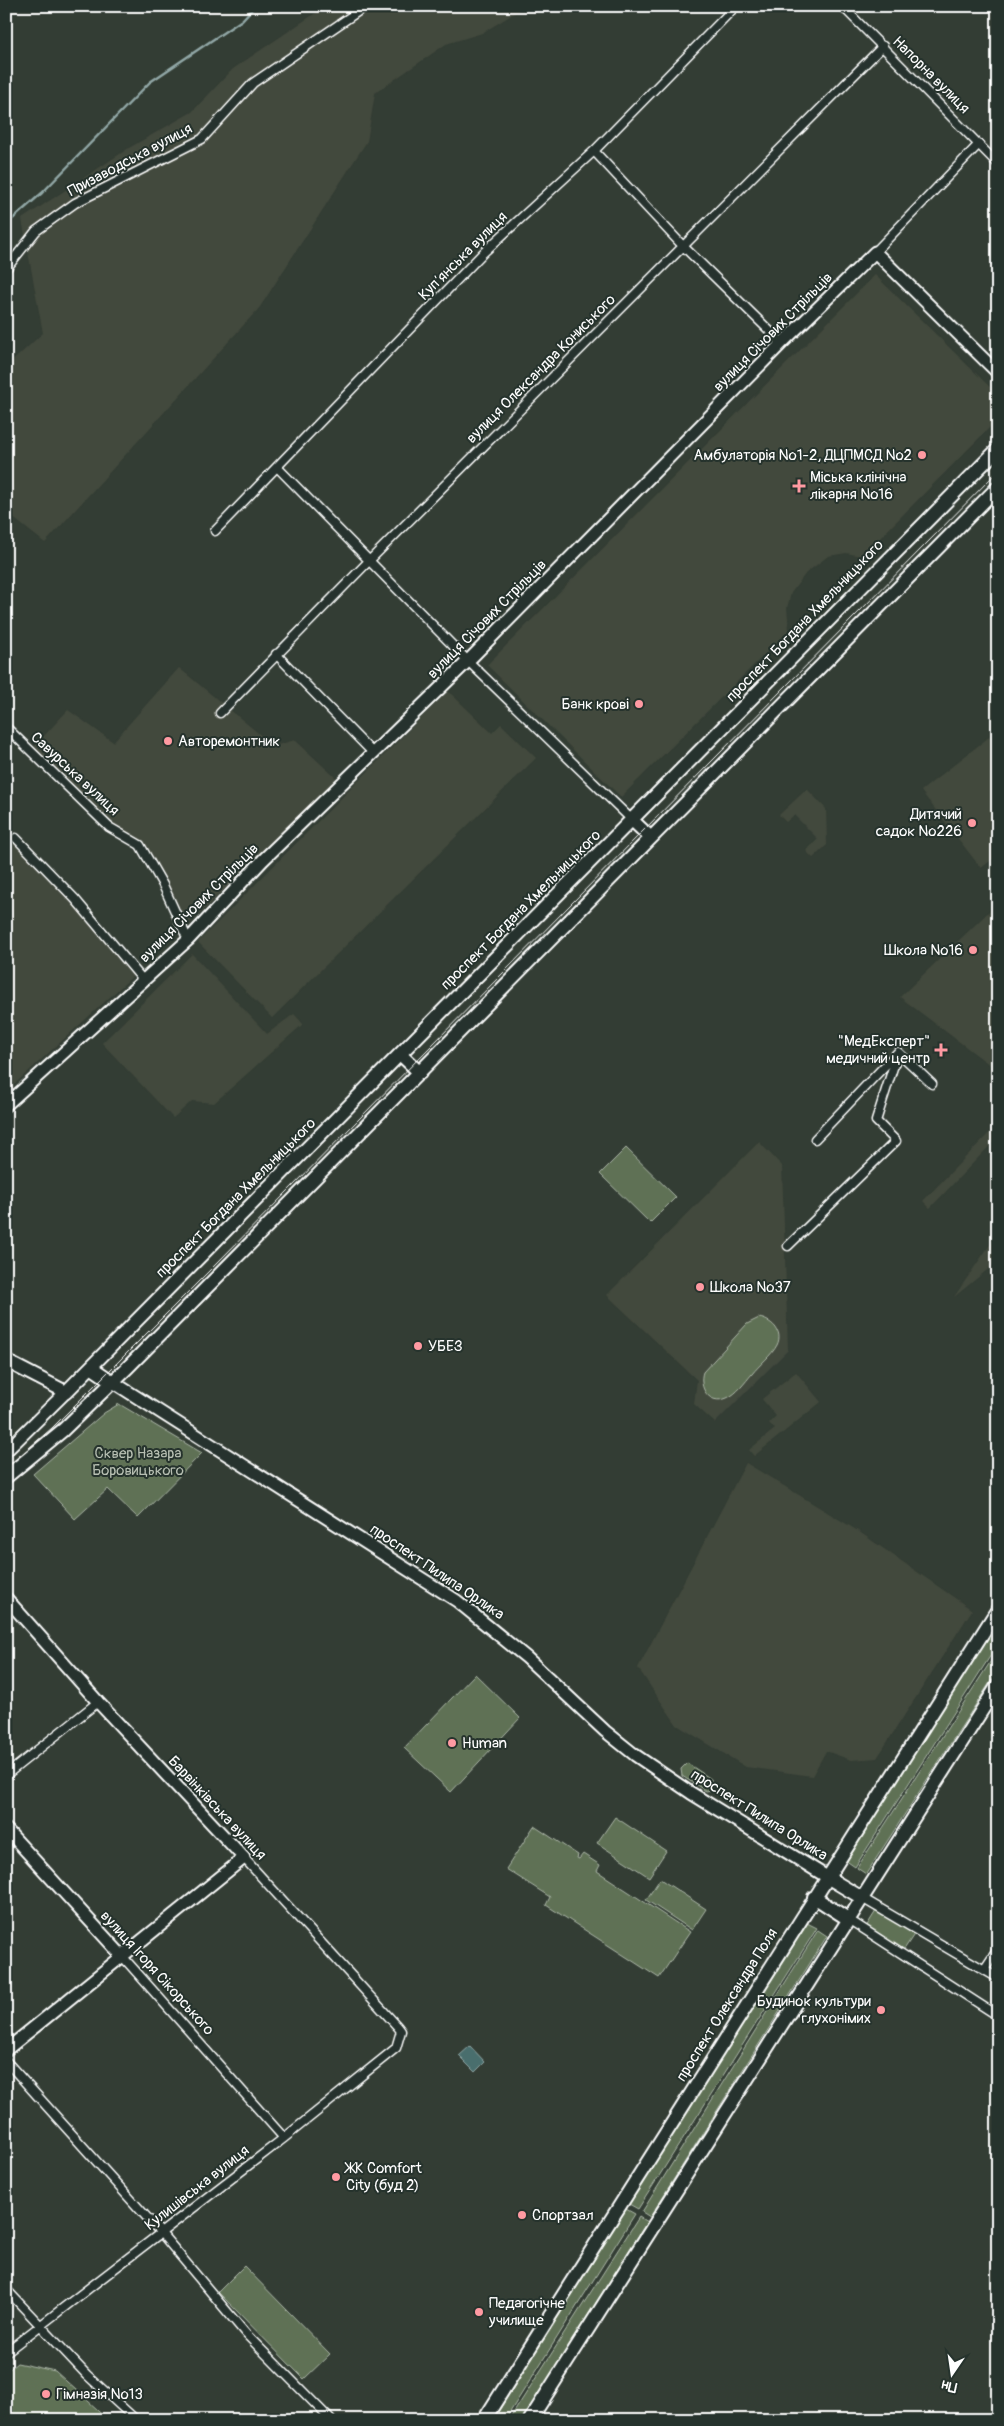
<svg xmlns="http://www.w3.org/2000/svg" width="1004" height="2426" viewBox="0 0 1004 2426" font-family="Pangolin,sans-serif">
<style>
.built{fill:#43493d}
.green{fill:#5e7154;stroke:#aeb8aa}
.water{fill:#496e6d;stroke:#92a8a7}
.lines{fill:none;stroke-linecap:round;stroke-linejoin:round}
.stream{stroke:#92a8a7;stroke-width:2.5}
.street-casing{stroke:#fff;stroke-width:11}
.secondary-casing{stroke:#fff;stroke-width:15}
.primary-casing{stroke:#fff;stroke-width:16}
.street{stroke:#26332d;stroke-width:8}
.secondary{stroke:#26332d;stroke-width:11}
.primary{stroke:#26332d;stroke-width:12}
.tram{stroke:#fff;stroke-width:1}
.poi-dot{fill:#ff9aa2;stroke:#26332d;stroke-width:2}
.labels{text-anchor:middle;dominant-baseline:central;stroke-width:4;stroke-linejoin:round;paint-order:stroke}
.street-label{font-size:15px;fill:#fff;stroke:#26332d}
.poi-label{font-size:15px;fill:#fff;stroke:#26332d;text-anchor:start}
.park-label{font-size:15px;fill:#b7bfb2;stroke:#26332d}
</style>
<rect width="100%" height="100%" fill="#333d34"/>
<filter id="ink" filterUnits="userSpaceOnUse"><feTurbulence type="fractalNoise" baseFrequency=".02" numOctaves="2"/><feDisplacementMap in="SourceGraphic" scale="10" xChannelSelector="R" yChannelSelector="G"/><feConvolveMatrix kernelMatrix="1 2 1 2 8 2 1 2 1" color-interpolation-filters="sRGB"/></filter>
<g filter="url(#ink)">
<path class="built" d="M326,6h200l-44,27 -36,11 -71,49 -8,48 -107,166 -215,236 -39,-31v-145l37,-34 -21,-114 107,-71 63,-36 41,-43z
M875,275l123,120v24l-136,137 -16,-3 -18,3 -22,17 -15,20 -4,15 2,22 -168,167 -134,-132z
M179,668l95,78 21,-6 42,39 -149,146 -46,-83 -32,-18 -77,-76 35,-38 45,32z
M448,691l44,42 9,-9 35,34 -264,260 -74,-76z
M998,730v125l-17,13 -60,-77z
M807,789l19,20 1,36 -14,13 -7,-7 12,-12 -24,-24 -8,7 -7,-7z
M6,829l48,48 80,98 -128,117z
M998,903v168l-98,-74z
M192,954l75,80 27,-20 9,10 -89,79 -22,-2 -19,17 -71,-75z
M998,1124v13l-68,71 -7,-7z
M759,1142l23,24 6,184 -73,73 -21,-19 3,-24 -90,-85z
M998,1234v27l-44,36 40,-58z
M796,1372l25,30 -67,54 -5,-6 26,-21 -6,-6 7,-7 -14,-17z
M746,1463l112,68 114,79 -95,148 -26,2 -25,-9 -14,25 -66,-9 -69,-42 -39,-57z"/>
<path class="green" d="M626,1148l50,49 -26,26 -50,-49z
M759,1318c12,2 25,13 18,27 -5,10 -18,20 -25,29 -7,8 -15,20 -25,24 -18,8 -29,-11 -24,-26l44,-48z
M119,1404l83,49 -64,65 -30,-29 -33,30 -42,-45 71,-61z
M998,1621v23l-143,223 -10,-7z
M998,1650v20l-132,204 -9,-6z
M475,1674l45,44 -69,74 -47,-44z
M687,1763l24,16v11l-5,1 -24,-15 -1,-7z
M615,1817l51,34 -17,26 -52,-34z
M534,1826l44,29 -1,3 2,1 4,-5 17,11 -3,6 93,61 -31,46 -113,-73 4,-8 -44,-28z
M660,1879l46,30 -14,21 -46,-30z
M876,1911l39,22 -12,18 -37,-24z
M807,1923l10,5 -179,281 -9,-5z
M818,1930l9,6 -177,281 -8,-5z
M626,2209l9,5 -130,206h-12z
M639,2217l8,5 -125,198h-13z
M244,2266l86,88 -26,25 -86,-87z
M17,2363l38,8 54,49h-98l-5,-5v-43z"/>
<path class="water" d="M470,2046l15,16 -10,10 -16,-16z"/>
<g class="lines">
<path class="stream" d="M8,223l34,-30 108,-111 92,-62 13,-14"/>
<g class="street-casing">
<path id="street" d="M842,6l156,158
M594,151l88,94 100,98
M875,252l104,-108
M6,269l30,-38 39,-28 127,-64 51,-56 113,-77
M277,467l191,194 164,159
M215,531l268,-278 111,-102 142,-145
M276,654l96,98
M220,713l143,-146 520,-521
M6,727l103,100 31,18 23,40 25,55
M16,838l59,61 68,81
M898,1052l34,32
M788,1246l108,-105 -20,-20 22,-69 -83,87
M6,1775l92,-73
M862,1898l136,80
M848,1919l150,97
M123,1957l161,181
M984,1970l14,-21
M6,2061l155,172 85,101 85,86
M6,2289l81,86 49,45
M6,2352l278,-214 112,-90 5,-17 -3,-4 -154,-169"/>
</g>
<g class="secondary-casing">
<path id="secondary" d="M6,1105l182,-165 75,-80 205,-199 314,-318 93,-91 123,121
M113,1382l344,219 70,57 78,73 30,24 56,38 136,84
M6,1451l60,-59
M6,1598l92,104 146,156 -238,192
M6,1829l117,128"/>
</g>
<g class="primary-casing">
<path id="primary" d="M632,820l19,18
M400,1054l20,19
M6,1361l60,31 932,-943
M91,1367l22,15
M6,1477l57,-47 64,-62 871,-881
M827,1877l35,21
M814,1897l34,22
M484,2420l514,-811
M530,2420l468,-735"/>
</g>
<use href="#street" class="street"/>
<use href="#secondary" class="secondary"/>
<use href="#primary" class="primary"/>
<path class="tram" d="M6,1468l46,-40 166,-166 780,-791"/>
</g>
</g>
<g class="poi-dot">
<circle cx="922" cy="455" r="5"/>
<path d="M796.5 478.5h5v5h5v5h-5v5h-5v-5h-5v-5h5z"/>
<circle cx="639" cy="704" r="5"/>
<circle cx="168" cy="741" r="5"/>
<circle cx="972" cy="823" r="5"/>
<circle cx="973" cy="950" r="5"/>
<path d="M938.5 1042.5h5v5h5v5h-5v5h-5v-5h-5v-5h5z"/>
<circle cx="700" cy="1287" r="5"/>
<circle cx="418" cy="1346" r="5"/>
<circle cx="452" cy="1743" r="5"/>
<circle cx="881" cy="2010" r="5"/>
<circle cx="336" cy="2177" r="5"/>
<circle cx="522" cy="2215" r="5"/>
<circle cx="479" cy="2312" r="5"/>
<circle cx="46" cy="2394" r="5"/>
</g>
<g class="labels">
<g class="street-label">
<text transform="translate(931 75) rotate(45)">Напорна вулиця</text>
<text transform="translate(130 160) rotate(-28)">Призаводська вулиця</text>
<text transform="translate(463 256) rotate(-45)">Купʼянська вулиця</text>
<text transform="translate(773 332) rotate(-45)">вулиця Січових Стрільців</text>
<text transform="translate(541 369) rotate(-45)">вулиця Олександра Кониського</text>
<text transform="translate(487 619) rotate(-45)">вулиця Січових Стрільців</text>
<text transform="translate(805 621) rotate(-46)">проспект Богдана Хмельницького</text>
<text transform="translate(75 774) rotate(43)">Савурська вулиця</text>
<text transform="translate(199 903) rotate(-45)">вулиця Січових Стрільців</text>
<text transform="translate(521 910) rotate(-45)">проспект Богдана Хмельницького</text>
<text transform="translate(236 1198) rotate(-45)">проспект Богдана Хмельницького</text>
<text transform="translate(437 1572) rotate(34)">проспект Пилипа Орлика</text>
<text transform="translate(217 1808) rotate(47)">Барвінківська вулиця</text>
<text transform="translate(759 1815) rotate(32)">проспект Пилипа Орлика</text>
<text transform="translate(157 1973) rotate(48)">вулиця Ігоря Сікорського</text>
<text transform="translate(727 2005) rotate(-58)">проспект Олександра Поля</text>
<text transform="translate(197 2188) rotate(-38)">Кулишівська вулиця</text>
</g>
<g class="poi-label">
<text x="912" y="455" text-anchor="end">Амбулаторія №1-2, ДЦПМСД №2</text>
<text x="810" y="477">Міська клінічна<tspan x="810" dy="17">лікарня №16</tspan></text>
<text x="629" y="704" text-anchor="end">Банк крові</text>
<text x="178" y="741">Авторемонтник</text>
<text x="962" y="814" text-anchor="end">Дитячий<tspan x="962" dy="17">садок №226</tspan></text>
<text x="963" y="950" text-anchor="end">Школа №16</text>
<text x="930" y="1041" text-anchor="end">"МедЕксперт"<tspan x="930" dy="17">медичний центр</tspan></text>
<text x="710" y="1287">Школа №37</text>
<text x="428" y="1346">УБЕЗ</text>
<text x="462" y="1743">Human</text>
<text x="871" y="2001" text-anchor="end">Будинок культури<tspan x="871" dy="17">глухонімих</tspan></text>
<text x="346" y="2168">ЖК Comfort<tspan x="346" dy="17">City (буд 2)</tspan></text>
<text x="532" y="2215">Спортзал</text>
<text x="489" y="2303">Педагогічне<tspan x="489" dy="17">училище</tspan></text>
<text x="56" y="2394">Гімназія №13</text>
</g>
<g class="park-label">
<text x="138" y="1453">Сквер Назара<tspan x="138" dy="17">Боровицького</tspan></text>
</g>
</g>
<rect width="1004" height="2426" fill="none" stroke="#26332d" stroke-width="25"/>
<rect x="12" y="12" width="979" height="2401" fill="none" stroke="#fff" stroke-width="2" filter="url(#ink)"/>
<g transform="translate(952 2374) rotate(193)" stroke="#26332d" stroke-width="4" paint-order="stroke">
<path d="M0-4L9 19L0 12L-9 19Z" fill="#ffffff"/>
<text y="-8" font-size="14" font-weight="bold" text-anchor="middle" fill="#ffffff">Пн</text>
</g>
</svg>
